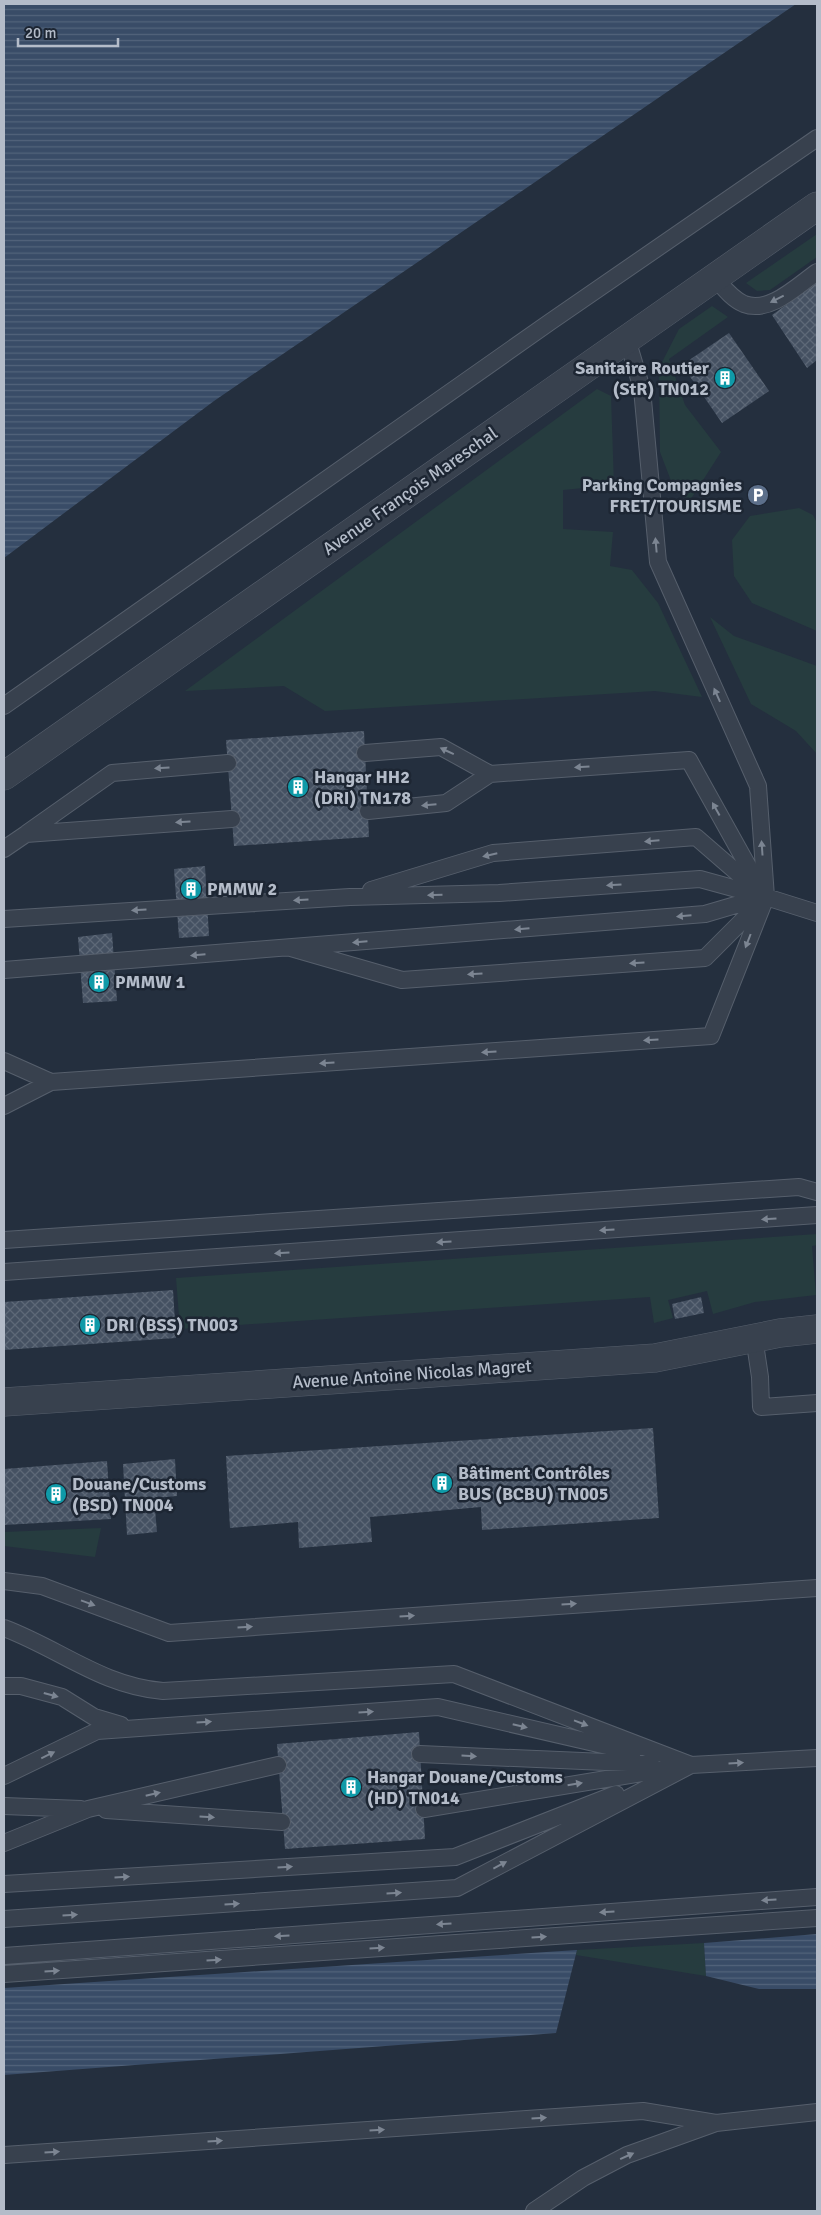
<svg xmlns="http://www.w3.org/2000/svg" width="821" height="2215" viewBox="0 0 821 2215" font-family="Signika,sans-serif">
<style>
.green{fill:#263c3f}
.water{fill:url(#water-rules)}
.building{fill:url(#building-cross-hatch)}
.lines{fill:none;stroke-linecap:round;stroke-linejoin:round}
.lane-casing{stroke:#565f6c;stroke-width:18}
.street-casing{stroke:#565f6c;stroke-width:29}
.lane{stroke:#38414e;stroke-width:16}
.street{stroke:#38414e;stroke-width:28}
.oneway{fill:#7c8592}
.labels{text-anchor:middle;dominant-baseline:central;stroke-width:5;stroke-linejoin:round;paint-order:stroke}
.poi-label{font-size:18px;font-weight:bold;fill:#b4bcc9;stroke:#1d2633;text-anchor:start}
.street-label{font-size:18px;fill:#b4bcc9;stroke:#1d2633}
</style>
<defs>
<pattern id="water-rules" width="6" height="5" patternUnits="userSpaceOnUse" patternTransform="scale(1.25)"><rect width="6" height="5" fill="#394c67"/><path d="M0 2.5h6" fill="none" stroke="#53647b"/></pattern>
<pattern id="building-cross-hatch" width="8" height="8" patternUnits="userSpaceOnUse" patternTransform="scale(1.25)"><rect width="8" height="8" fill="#455162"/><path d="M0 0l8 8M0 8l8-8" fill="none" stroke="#5d6877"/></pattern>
</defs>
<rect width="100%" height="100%" fill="#242f3e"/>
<path class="green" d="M817,234v23l-47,33 -13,1 -11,-8z
M712,306l16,11 -59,42 16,46 36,47 -32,50 -16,-16 -13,-34 -1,-84 20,-39z
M597,389l14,7 3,89 -51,5v39l50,3 -3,34 22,4 26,33 44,94 -47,-6 -330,20 -41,-25 -99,5z
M799,508l14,7 4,8v108l-65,-28 -18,-27 -2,-36 18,-24z
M710,617l24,19 83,30v88l-21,-23 -45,-27z
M817,1234v11l-5,1 4,49 -61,7 -42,12 -6,-23 -39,9 5,18 -19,5 -4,-26 -470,32 -4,-51z
M101,1528l-6,29 -91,-11v-14z
M704,1943l2,33 -130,-21 1,-5z"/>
<path class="water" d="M4,4h792l-582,397 -210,157z
M817,1934v55h-58l-53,-13 -2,-33z
M577,1950l-21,83 -552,42v-87z"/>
<path class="building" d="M817,283v77l-10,8 -35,-53z
M729,333l40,58 -47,32 -40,-58z
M364,731l5,106 -135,9 -8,-106z
M205,866l4,70 -30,2 -5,-69z
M112,933l5,68 -34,2 -5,-66z
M173,1290l3,48 -172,12v-48z
M701,1297l3,16 -29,6 -3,-15z
M653,1428l6,90 -177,12 -1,-23 -111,10 2,25 -73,6 -1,-26 -68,6 -4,-72z
M175,1459l2,37 -23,2 3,34 -30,3 -4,-71z
M107,1461l4,58 -107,6v-56z
M419,1732l6,107 -140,10 -8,-105z"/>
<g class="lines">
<g class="lane-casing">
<path id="lane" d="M715,278c8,9 17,21 29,26 26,10 54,-19 73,-32
M4,706l546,-384 267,-184
M365,753l76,-6 49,27
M368,811l78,-8 44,-29 199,-14 74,133
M27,833l85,-60 116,-10
M4,849l22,-15 206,-15
M371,890l122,-37 203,-16 60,52
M4,919l346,-22 149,-4 201,-14 66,18
M291,948l111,32 303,-22 61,-61 -8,-111 -100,-224 -16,-173 -15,-50
M4,970l701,-56 58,-17
M4,1061l47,21
M4,1106l47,-24 660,-46 55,-139 51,16
M4,1240l795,-53 18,5
M4,1272l813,-57
M754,1337l6,40 1,30 56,-4
M4,1581l38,5 127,47 648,-45
M4,1628c56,21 98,58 159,63l291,-17 237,91
M4,1686h17l41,11 32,20 27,8
M420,1754l231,10
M4,1776l93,-45 341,-24 195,45
M4,1806l77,3
M424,1809l267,-44 126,-7
M106,1810l176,12
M4,1843l84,-34 190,-44
M4,1884l451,-27 161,-63
M4,1919l453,-31 234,-123
M4,1956l813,-59
M4,1974l813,-56
M4,2155l639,-44 73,12
M534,2211l49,-33 44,-23 89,-32 101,-11"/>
</g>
<g class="street-casing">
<path id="street" d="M4,776l813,-570
M4,1402l651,-44 125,-25 37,-4"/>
</g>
<use href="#lane" class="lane"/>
<use href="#street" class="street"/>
</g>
<defs><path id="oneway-solid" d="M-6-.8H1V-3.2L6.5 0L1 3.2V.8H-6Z" transform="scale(1.25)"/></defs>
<g class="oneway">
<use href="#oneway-solid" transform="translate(777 299) rotate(153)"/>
<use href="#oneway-solid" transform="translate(656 545) rotate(-95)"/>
<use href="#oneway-solid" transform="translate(717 695) rotate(-114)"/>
<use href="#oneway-solid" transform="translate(447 751) rotate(-155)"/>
<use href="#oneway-solid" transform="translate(582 767) rotate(176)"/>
<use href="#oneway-solid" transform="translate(162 768) rotate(176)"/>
<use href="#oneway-solid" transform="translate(429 805) rotate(175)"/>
<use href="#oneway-solid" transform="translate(716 809) rotate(-119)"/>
<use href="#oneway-solid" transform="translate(183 822) rotate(176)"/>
<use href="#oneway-solid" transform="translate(652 841) rotate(175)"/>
<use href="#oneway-solid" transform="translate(762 848) rotate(-94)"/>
<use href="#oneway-solid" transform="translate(490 855) rotate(167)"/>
<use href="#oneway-solid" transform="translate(614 885) rotate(176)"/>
<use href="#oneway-solid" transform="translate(435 895) rotate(178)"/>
<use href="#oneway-solid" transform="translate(301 900) rotate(176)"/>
<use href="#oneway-solid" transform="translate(139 910) rotate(176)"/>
<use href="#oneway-solid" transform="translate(684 916) rotate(175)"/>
<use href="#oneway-solid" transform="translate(522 929) rotate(175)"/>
<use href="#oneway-solid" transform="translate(748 941) rotate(111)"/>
<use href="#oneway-solid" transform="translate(360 942) rotate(175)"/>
<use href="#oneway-solid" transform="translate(198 955) rotate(175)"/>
<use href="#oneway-solid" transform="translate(637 963) rotate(176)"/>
<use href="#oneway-solid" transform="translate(475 974) rotate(176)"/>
<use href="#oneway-solid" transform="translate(651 1040) rotate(176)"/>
<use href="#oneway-solid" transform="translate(489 1052) rotate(176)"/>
<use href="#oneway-solid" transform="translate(327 1063) rotate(176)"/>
<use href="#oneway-solid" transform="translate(769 1219) rotate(176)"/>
<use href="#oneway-solid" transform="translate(607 1230) rotate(176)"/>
<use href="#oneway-solid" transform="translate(444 1242) rotate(176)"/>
<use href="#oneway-solid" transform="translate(282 1253) rotate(176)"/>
<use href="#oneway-solid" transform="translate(88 1603) rotate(20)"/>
<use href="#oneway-solid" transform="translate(569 1604) rotate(-4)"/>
<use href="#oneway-solid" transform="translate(407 1616) rotate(-4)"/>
<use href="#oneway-solid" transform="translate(245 1627) rotate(-4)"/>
<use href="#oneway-solid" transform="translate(51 1695) rotate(15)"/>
<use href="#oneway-solid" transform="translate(366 1712) rotate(-4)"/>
<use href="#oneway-solid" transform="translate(204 1722) rotate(-4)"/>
<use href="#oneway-solid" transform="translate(581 1723) rotate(21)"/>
<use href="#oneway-solid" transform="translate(520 1726) rotate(13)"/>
<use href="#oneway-solid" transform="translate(48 1755) rotate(-26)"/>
<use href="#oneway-solid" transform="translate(469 1756) rotate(3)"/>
<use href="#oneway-solid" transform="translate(736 1763) rotate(-3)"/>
<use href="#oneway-solid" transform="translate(575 1784) rotate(-9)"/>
<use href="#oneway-solid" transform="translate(153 1794) rotate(-13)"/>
<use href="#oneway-solid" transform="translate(207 1817) rotate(4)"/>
<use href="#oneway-solid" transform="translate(500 1865) rotate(-28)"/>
<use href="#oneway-solid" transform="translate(285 1867) rotate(-3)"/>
<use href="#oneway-solid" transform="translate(122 1877) rotate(-3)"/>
<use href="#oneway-solid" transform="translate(394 1893) rotate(-4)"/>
<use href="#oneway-solid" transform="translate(769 1900) rotate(176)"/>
<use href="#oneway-solid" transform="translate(232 1904) rotate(-4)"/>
<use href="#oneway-solid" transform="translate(607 1912) rotate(176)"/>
<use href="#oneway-solid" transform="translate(70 1915) rotate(-4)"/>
<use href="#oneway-solid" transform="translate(444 1924) rotate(176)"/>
<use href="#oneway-solid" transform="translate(282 1936) rotate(176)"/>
<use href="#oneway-solid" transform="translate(539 1937) rotate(-4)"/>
<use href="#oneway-solid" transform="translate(377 1948) rotate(-4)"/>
<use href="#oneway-solid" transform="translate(214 1960) rotate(-4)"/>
<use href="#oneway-solid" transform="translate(52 1971) rotate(-4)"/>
<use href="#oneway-solid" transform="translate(539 2118) rotate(-4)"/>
<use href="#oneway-solid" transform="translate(377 2130) rotate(-4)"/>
<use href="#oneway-solid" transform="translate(215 2141) rotate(-4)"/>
<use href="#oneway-solid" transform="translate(52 2152) rotate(-4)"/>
<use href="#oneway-solid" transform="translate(627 2156) rotate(-24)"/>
</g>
<defs>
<g id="building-disc" transform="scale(1.125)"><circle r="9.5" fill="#0f9aa8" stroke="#1d2633"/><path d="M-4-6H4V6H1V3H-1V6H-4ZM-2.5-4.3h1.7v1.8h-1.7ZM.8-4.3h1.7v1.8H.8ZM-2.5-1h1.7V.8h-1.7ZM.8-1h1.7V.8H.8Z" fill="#fff"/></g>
<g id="parking-disc" transform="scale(1.125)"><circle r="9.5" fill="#5c6f8a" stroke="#1d2633"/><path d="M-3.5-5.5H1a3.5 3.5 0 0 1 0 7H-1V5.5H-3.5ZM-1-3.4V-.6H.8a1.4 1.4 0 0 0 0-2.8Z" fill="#fff"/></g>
</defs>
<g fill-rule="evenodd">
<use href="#building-disc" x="725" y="378"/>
<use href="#parking-disc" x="758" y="495"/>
<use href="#building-disc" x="298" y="787"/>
<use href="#building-disc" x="191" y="889"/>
<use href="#building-disc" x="99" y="982"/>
<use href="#building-disc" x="90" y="1325"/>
<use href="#building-disc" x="442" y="1483"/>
<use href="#building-disc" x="56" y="1494"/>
<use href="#building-disc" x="351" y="1787"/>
</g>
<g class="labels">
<g class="poi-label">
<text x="709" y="368" text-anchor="end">Sanitaire Routier<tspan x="709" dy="21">(StR) TN012</tspan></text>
<text x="742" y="485" text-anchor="end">Parking Compagnies<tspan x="742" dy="21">FRET/TOURISME</tspan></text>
<text x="314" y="777">Hangar HH2<tspan x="314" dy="21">(DRI) TN178</tspan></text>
<text x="207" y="889">PMMW 2</text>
<text x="115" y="982">PMMW 1</text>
<text x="106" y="1325">DRI (BSS) TN003</text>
<text x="458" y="1473">Bâtiment Contrôles<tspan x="458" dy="21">BUS (BCBU) TN005</tspan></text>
<text x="72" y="1484">Douane/Customs<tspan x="72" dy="21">(BSD) TN004</tspan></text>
<text x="367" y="1777">Hangar Douane/Customs<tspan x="367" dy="21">(HD) TN014</tspan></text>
</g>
<g class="street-label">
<text transform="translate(410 491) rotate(-35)">Avenue François Mareschal</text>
<text transform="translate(412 1374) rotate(-4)">Avenue Antoine Nicolas Magret</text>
</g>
</g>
<rect width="821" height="2215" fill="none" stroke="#b4bcc9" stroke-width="10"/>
<path d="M18 38v8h100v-8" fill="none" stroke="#b4bcc9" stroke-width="2.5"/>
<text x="25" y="38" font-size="15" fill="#b4bcc9" stroke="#1d2633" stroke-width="4" paint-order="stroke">20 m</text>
</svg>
